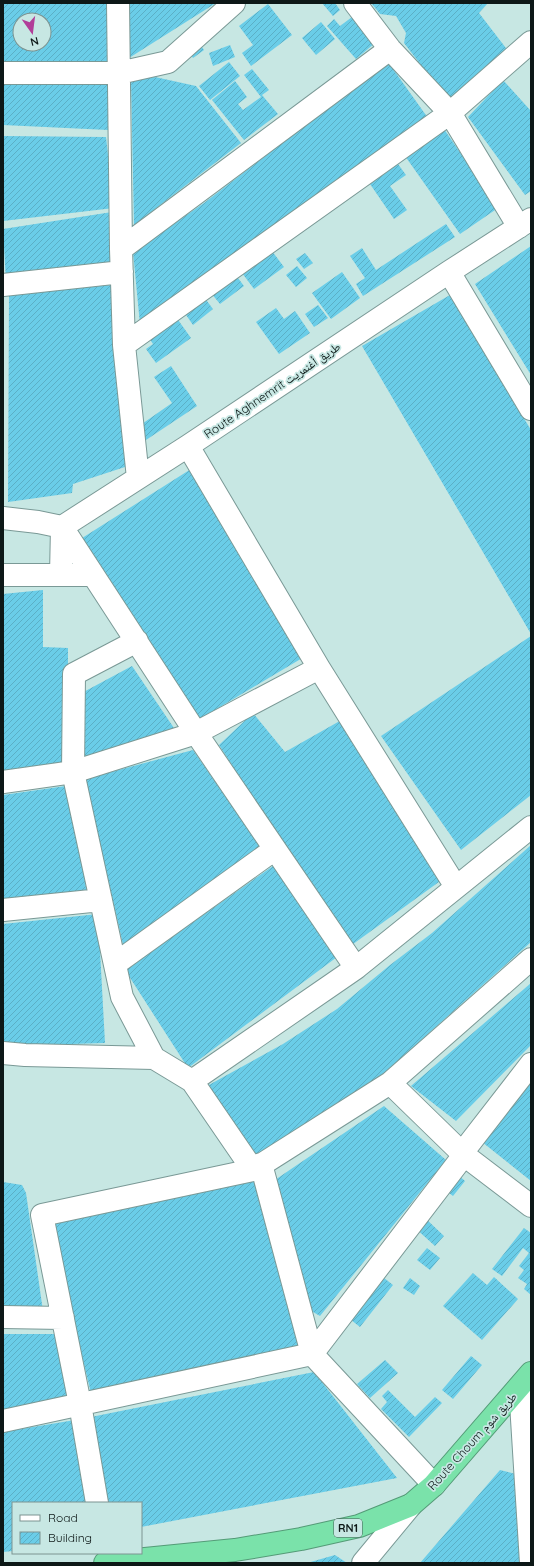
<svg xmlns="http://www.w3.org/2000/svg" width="534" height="1566" viewBox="0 0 534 1566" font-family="Quicksand,'Noto Naskh Arabic',sans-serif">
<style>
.building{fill:url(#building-hatch);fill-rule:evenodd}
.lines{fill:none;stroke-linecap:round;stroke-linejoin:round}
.minor-casing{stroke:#7a9996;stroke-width:24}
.highway-casing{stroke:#549b77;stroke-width:24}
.minor{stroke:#fff;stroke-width:22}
.highway{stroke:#7ae2aa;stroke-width:22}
.labels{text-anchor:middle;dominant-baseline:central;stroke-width:3.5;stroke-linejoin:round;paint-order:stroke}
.shield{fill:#c7e7e3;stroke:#455654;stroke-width:1}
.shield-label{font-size:11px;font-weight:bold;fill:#0d1817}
.street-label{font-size:12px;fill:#0d1817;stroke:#c7e7e3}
</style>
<defs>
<pattern id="building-hatch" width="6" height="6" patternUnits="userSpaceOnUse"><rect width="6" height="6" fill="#6acde8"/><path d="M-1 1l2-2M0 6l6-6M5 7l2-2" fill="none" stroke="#5bafc6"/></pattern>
</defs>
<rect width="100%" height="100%" fill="#c7e7e3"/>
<path class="building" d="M3,3h107l1,67 -108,-2zM20,20h24v24h-24z
M127,3h89l-87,55z
M322,3h13l5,7 -7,6z
M371,3h117l-9,10 30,39 -58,52 -47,-61 2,-10 -10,-17 -16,-2z
M268,4l24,31 -41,31 -9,-13 11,-8 -14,-19z
M352,17l23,26 -19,16 -29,-33 7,-7 6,7z
M321,22l14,17 -19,16 -14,-17z
M197,40l7,10 -11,8 -7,-10z
M230,45l5,12 -22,9 -4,-13z
M229,62l11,14 -30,24 -11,-14z
M388,62l40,56 -288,206 -7,-72 71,-49z
M252,69l17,21 -7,5 16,19 -34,26 -32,-40 23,-19 12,16 -9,7 5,6 18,-13 -17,-22z
M3,77l106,5 -1,48 -105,-5z
M155,77l41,9 45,57 -107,82 -3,-145z
M503,80l28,31v80l-6,4 -57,-78z
M444,129l54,79 -38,26 -55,-78z
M3,136l103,1 8,71 -111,13z
M398,164l8,11 -16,11 17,24 -13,9 -24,-35z
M112,212l3,55 -109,14 -3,-52z
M446,224l9,13 -92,59 -7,-12 9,-6 -15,-22 12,-8 14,22z
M531,246v129l-56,-91z
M272,251l12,16 -30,22 -12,-16z
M305,253l8,10 -9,6 -8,-10z
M297,266l10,12 -11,9 -10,-12z
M342,272l18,26 -29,21 -19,-26z
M235,274l9,12 -24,18 -9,-11z
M112,285l16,181 -55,18 -1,9 -64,9 1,-208z
M450,295l81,135v204l-169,-288z
M204,297l9,12 -20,16 -9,-13z
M318,305l10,13 -14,9 -9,-13z
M276,308l8,11 11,-8 15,22 -31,21 -23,-32z
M176,317l15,21 -35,25 -10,-14 7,-5 -4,-6z
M171,366l26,40 -54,36 -4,-16 33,-23 -18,-26z
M191,469l113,188 -106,63 -119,-180z
M43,590v57l25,1v118l-65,8v-180z
M531,636v159l-70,55 -80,-114z
M132,666l44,65 -93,32 -5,-68z
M253,713l32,39 60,-34 98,161 -94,68 -130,-202z
M193,750l71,102 -140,97 -39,-170z
M73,785l14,111 -84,9v-110z
M531,845v97l-147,131 -131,84 -46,-71 76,-42 54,-35 53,-44 42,-32z
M273,866l64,91 -149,111 -63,-98z
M98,914l7,129 -102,3v-122z
M531,983v62l-75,76 -45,-35z
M531,1074v107l-54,-43z
M384,1106l62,54 -126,156 -14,-8 -37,-124z
M457,1174l8,7 -12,15 -9,-7z
M257,1179l44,169 -210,45 -41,-168z
M3,1182l19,3 4,8 17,118 -40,1z
M423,1216l21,20 -9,10 -21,-19z
M524,1228l7,5v62l-7,-6 3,-5 -9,-6 6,-8 -5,-4 10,-13 -6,-5 -21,28 -10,-7z
M427,1248l13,10 -10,12 -13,-10z
M473,1273l14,12 7,-8 24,22 -36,41 -39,-34z
M379,1274l14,11 -33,42 -14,-11z
M410,1278l10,8 -6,9 -11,-7z
M3,1334h59l9,62 -68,16z
M471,1356l11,9 -29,34 -11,-9z
M385,1360l13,13 -28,25 -13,-14z
M314,1372l83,106 -256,49v-24h-33l-17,-86z
M388,1390l27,27 20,-20 7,6 -33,34 -28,-28 6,-7 -5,-6z
M75,1420l14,83h-76v48l-10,1v-120z
M500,1470l23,6 2,87h-105z
M335,1555l12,8h-40z"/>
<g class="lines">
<g class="minor-casing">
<path id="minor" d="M118,3l3,246 3,96 14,133
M355,3l35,46 60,64 69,114
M3,73h116l49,-11 66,-59
M121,249l269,-200
M449,272l82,137
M3,285l119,-13
M124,345l326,-232 81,-71
M3,518l35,4 24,5 126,-81 261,-174 82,-53
M62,527l134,206 160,235 -164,113 61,89 137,-87 141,-124
M3,575h90
M61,575l1,-48
M137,641l-63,33 -1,98 49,225 32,61 38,23
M319,668l137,219
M3,782l70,-10 123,-39 123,-65 -131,-222
M3,910l98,-10
M115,964l160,-115
M356,968l175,-141
M3,1053l22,2 129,3
M462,1153l69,-89
M464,1155l67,51
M261,1164l51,190 122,131
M3,1317l60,1
M520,1387l11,176
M3,1421l309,-67 152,-199 -74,-72
M97,1503l-17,-99 -38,-189 211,-45
M363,1563l48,-58"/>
</g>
<g class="highway-casing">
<path id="highway" d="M105,1563l130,-13 66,-11 58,-13 52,-21 23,-20 97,-112"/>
</g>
<use href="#minor" class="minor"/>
<use href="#highway" class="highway"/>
</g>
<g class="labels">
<rect class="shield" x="334" y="1519" width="28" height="18" rx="3"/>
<g class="shield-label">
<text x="348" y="1528">RN1</text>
</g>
<g class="street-label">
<text transform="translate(272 390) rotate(-34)">Route Aghnemrit طريق أغنمريت</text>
<text transform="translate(472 1441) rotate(-48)">Route Choum طريق شوم</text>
</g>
</g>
<rect width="534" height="1566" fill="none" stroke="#0d1817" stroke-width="8"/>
<rect x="12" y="1502" width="130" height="52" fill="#c7e7e3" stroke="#7d9491"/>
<rect x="20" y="1515" width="20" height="6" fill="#ffffff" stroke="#7d9491"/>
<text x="48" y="1522" font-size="12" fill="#0d1817">Road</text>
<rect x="20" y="1532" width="20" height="12" fill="url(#building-hatch)" stroke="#7d9491"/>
<text x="48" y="1542" font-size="12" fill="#0d1817">Building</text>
<g transform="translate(32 32) rotate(166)"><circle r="19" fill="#c7e7e3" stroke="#7d9491"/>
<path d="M0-3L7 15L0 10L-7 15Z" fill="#b13e99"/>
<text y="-6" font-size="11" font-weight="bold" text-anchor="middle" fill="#0d1817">N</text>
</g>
</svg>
